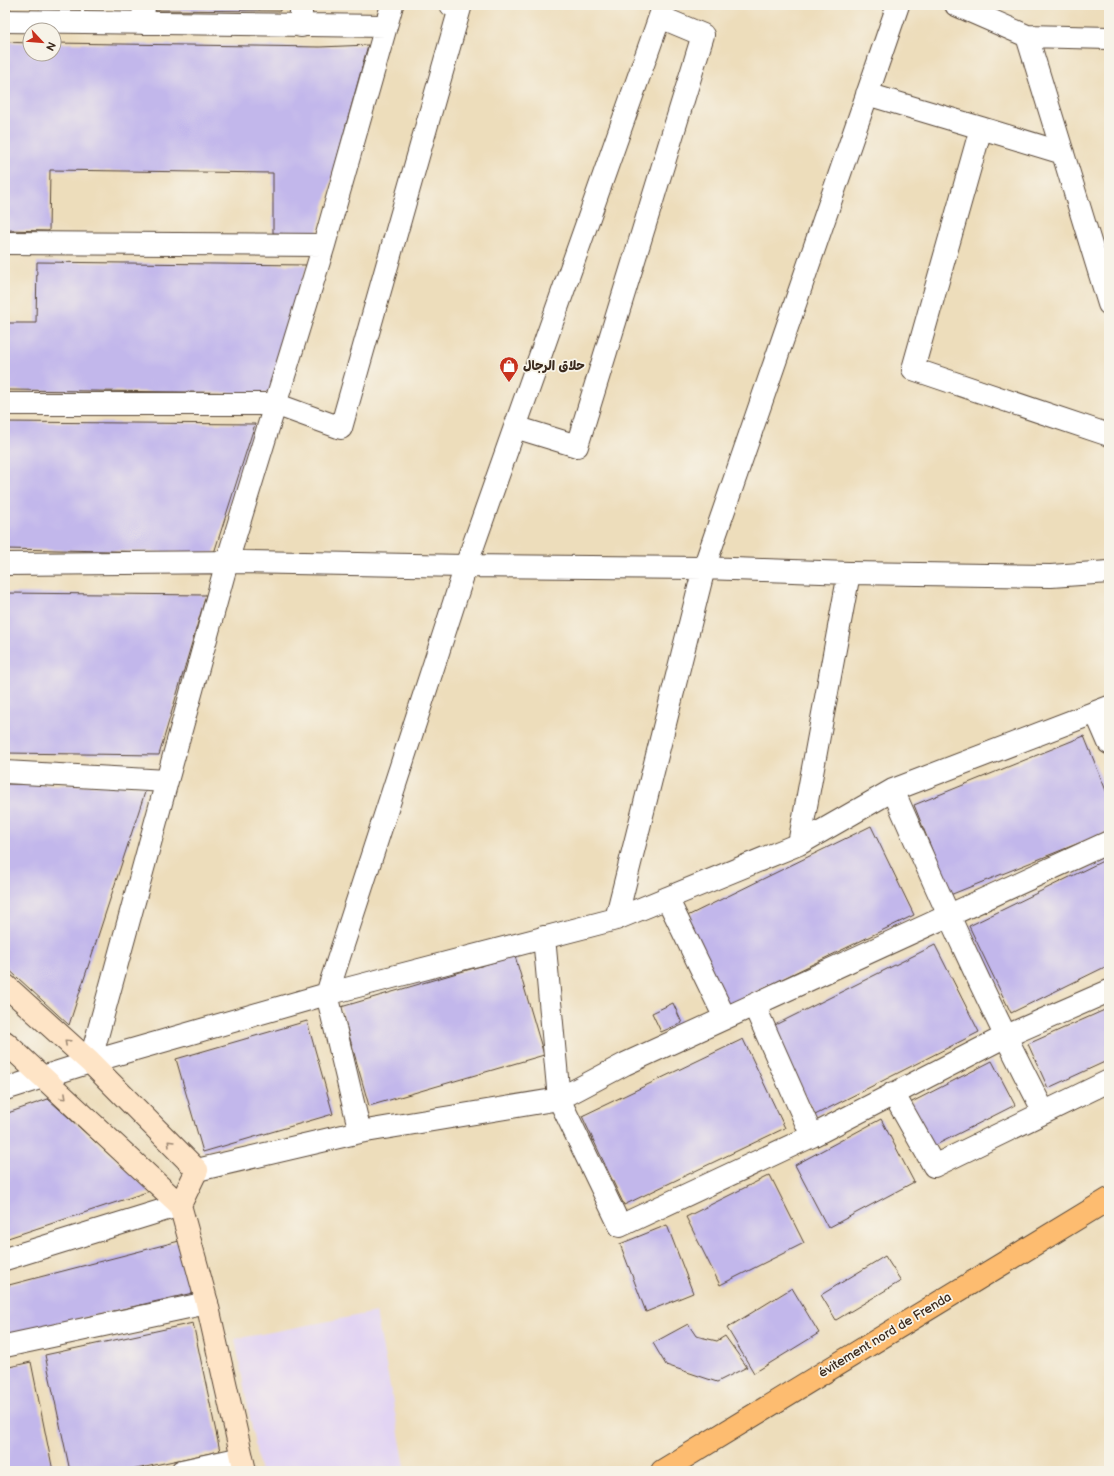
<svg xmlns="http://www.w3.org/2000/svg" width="1114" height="1476" viewBox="0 0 1114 1476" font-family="'Balsamiq Sans','Playpen Sans Arabic',sans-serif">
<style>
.built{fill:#e2d4f3}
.building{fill:#c2b7eb}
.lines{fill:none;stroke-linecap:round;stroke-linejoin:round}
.street-casing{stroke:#564536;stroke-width:24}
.secondary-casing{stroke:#564536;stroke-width:24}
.primary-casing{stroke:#564536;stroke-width:24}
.street{stroke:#fff;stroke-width:22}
.secondary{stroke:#fee4c6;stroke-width:22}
.primary{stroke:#fdbc70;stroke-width:22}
.oneway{stroke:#9c8772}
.labels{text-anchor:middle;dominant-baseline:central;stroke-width:3.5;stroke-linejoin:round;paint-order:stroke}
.poi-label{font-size:13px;font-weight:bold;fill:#3b2a1e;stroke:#f7f3e8;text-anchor:start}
.street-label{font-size:13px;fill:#3b2a1e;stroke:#f7f3e8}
</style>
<rect width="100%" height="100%" fill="#f7f3e8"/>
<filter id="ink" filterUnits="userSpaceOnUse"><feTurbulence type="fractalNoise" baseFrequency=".025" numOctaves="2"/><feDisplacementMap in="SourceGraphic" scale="8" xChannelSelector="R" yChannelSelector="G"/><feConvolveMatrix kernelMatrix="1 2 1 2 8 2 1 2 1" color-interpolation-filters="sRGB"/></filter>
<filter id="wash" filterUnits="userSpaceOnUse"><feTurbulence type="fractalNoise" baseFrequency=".012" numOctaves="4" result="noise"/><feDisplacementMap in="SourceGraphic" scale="16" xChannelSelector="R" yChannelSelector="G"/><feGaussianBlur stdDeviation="0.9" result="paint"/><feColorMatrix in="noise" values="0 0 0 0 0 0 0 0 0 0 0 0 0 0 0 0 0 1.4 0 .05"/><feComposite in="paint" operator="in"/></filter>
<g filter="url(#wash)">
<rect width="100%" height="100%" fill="#edddbb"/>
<path class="built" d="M376,1312l30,159h-146l-25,-132z"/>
<g id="blocks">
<path class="building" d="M154,5h126v6l-126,-1z
M5,42l25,1v11h24v-11l266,4 48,-2 -52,190 -43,-2v-60l-223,-3 -1,61 -44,-1z
M37,262l270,3 -36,128 -266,-3v-67h31z
M5,422l250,2 -41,129 -209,-4z
M5,593l201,2 -47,160 -154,-2z
M1084,736l25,62v33l-159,64 -36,-90z
M5,784l142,2 -78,239 -64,-59z
M871,826l43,89 -200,97 -43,-88z
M1109,858v107l-98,48 -42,-87z
M935,945l44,87 -164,83 -44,-88z
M515,956l29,99 -175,51 -28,-99z
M673,1003l9,20 -21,9 -9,-19z
M1109,1008v52l-61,28 -20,-44z
M307,1021l26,93 -130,38 -27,-93z
M743,1039l42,89 -161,77 -42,-89z
M992,1061l23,44 -83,42 -22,-44z
M48,1099l102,92 -145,48v-125z
M881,1119l33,63 -86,46 -33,-63z
M770,1175l34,68 -84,42 -34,-68z
M667,1225l26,68 -47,19 -26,-68z
M183,1240l14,52 -192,44v-50z
M885,1256l16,25 -65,39 -15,-25z
M792,1288l27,45 -65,40 -27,-45z
M193,1323l27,128 -93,20h-57l-25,-116z
M688,1324l8,12 21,5 8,-5 22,31 -30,15 -51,-17 -13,-22z
M31,1362l22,109h-48v-103z"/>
</g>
</g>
<g filter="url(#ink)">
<use href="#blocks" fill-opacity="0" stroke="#564536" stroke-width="1"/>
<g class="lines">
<g class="street-casing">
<path id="street" d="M301,5v21
M956,5l71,31 82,2
M5,21l381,5
M143,23l1,-18
M1027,36l82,268
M867,94l114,34 -68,241 196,66
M981,128l82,25
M5,243l319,2
M5,404h270l66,24 119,-420 -9,-3
M515,427l62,19 126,-411 -43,-18
M5,564l237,-2 224,4 238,2 145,5 202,3 58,-4
M1096,713l13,30
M5,772l162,9
M893,790c48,109 96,217 151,322
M799,844l50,-271
M667,898l58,120
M616,919l88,-351 194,-563
M544,937l15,162 61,127 192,-90 192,-99 105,-46
M754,1005l58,131
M90,1062l137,-500 97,-317 68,-240
M5,1089l85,-27 237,-68 289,-75 183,-75 94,-54 216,-83
M893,1093l41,73 175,-85
M360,1132l-33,-138 139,-428 198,-561
M197,1170l163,-38 199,-33 66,-35 484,-222
M5,1259l175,-54
M5,1346l202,-43
M182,1471l60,-13"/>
</g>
<g class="secondary-casing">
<path id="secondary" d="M5,985l85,77 107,108 -17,35 27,98 38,168
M5,1042l175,163"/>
</g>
<g class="primary-casing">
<path id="primary" d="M662,1471l447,-272"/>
</g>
<use href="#street" class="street"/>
<use href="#secondary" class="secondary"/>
<use href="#primary" class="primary"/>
</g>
<defs><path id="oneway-chevron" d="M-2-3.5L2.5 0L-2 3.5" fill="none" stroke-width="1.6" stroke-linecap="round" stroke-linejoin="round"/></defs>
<g class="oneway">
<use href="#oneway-chevron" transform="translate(67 1042) rotate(-138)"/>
<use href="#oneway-chevron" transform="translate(64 1097) rotate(43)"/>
<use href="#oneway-chevron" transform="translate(170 1143) rotate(-135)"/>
</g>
</g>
<defs>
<g id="shop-pin" transform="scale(1)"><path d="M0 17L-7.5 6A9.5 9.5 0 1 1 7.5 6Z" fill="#c8321e" stroke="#f7f3e8"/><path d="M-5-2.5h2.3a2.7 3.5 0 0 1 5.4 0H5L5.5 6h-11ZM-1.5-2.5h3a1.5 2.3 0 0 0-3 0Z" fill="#fff"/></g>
</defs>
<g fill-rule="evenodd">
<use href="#shop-pin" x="509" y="366"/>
</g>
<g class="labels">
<g class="poi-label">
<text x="523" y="366">حلاق الرجال</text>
</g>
<g class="street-label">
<text transform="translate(885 1335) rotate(-31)">évitement nord de Frenda</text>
</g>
</g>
<rect width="1114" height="1476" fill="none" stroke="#f7f3e8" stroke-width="20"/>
<g transform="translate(42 42) rotate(116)"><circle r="19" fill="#f7f3e8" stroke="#aca397"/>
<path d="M0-3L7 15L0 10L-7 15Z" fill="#c8321e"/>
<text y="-6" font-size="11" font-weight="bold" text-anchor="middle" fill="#3b2a1e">N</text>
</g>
</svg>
